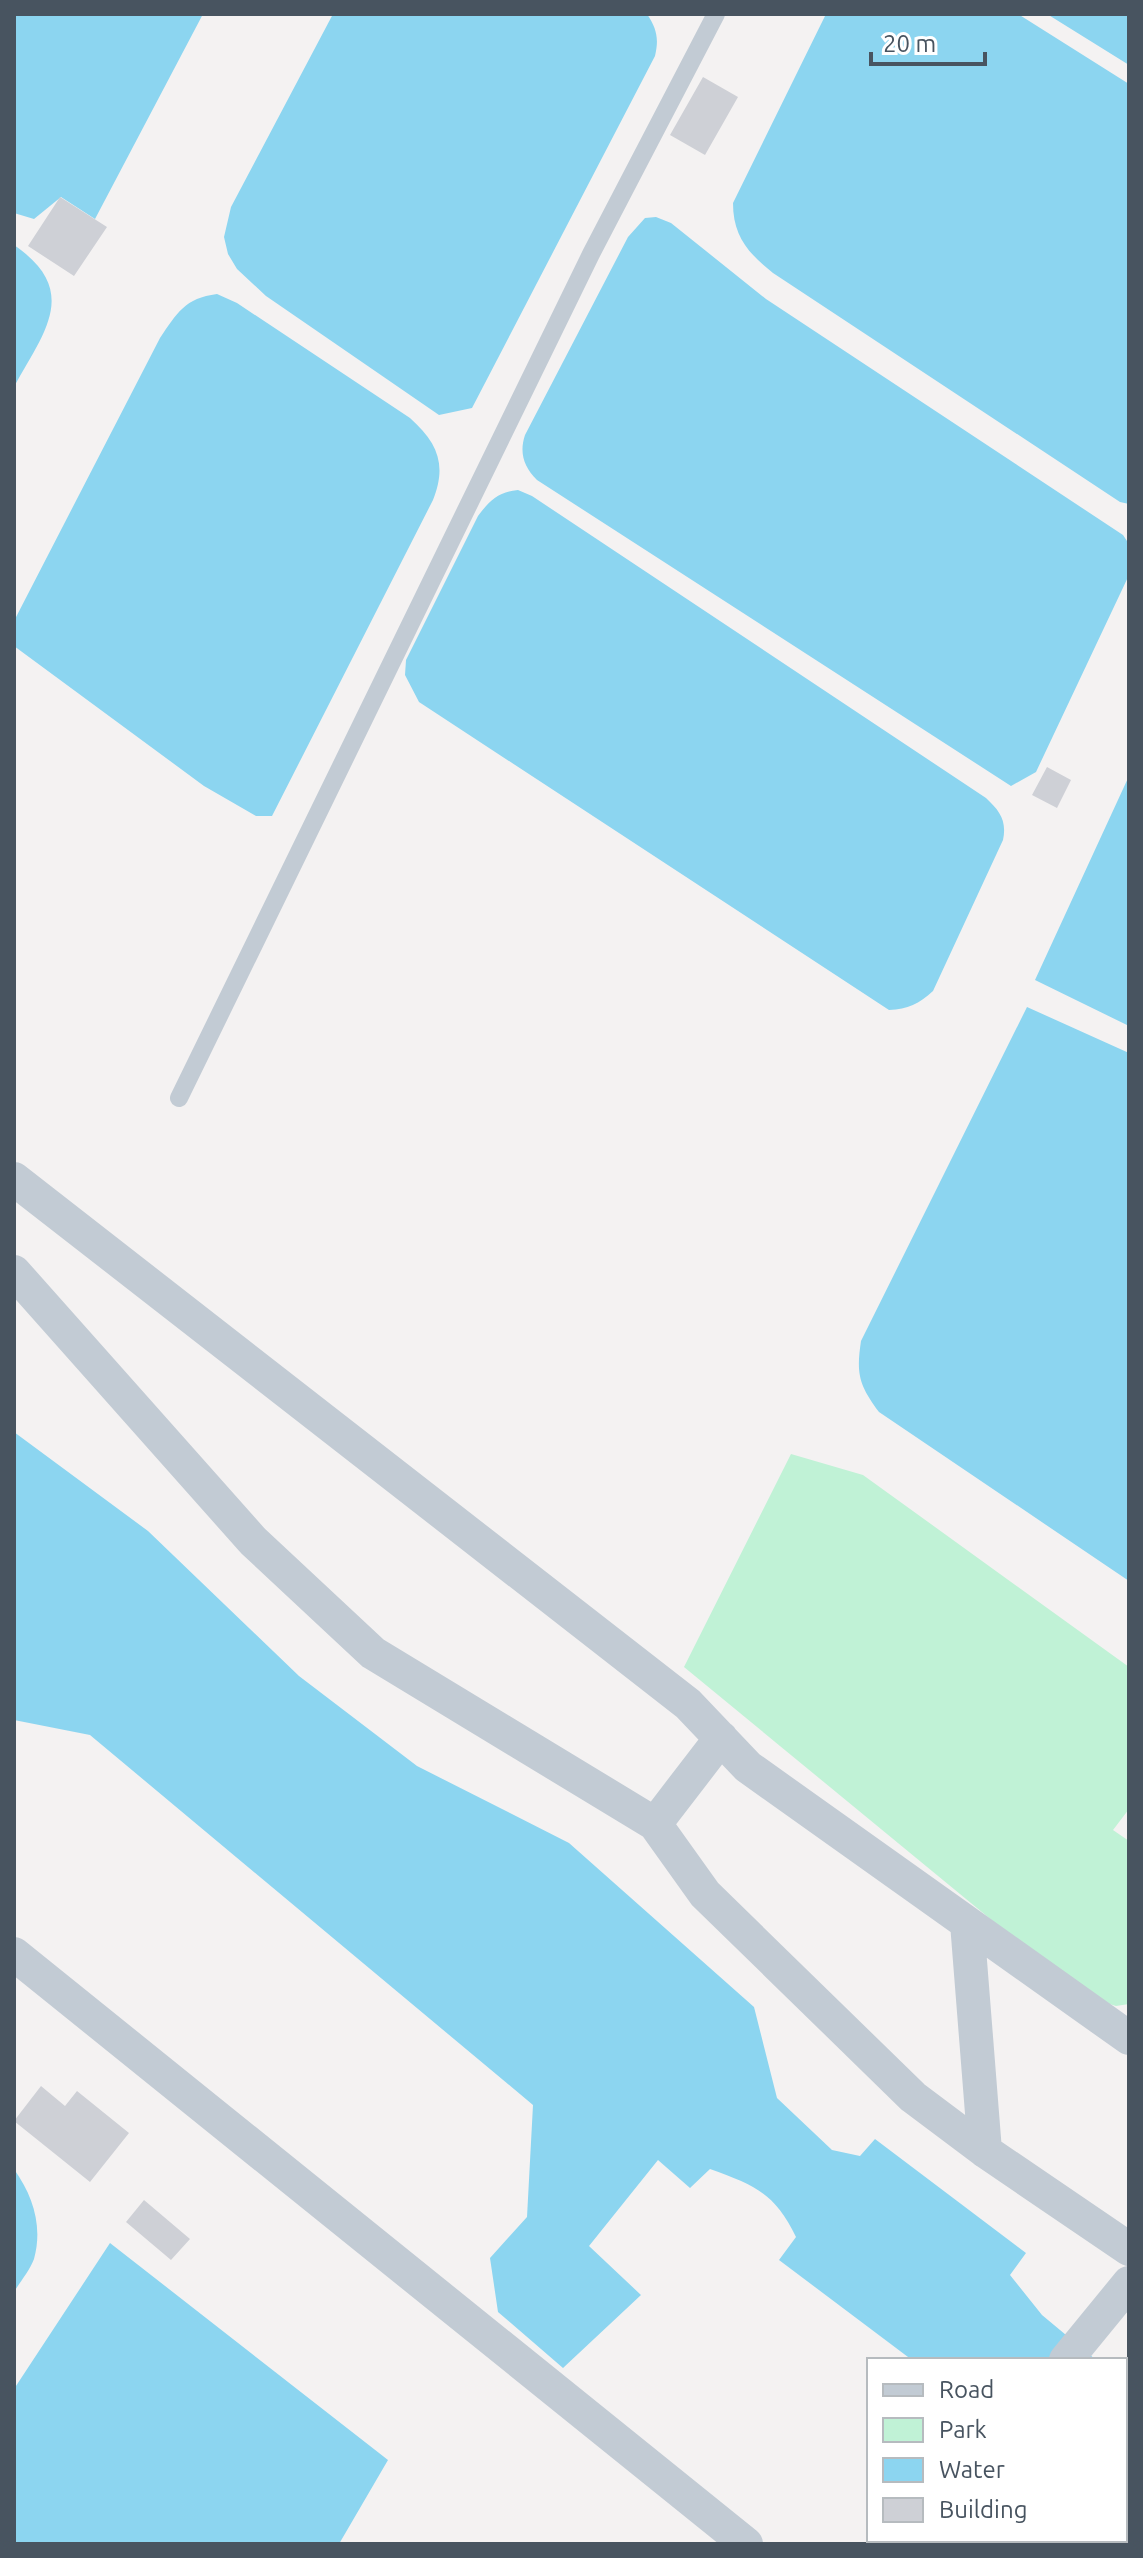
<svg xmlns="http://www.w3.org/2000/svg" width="1143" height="2558" viewBox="0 0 1143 2558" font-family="Ubuntu,sans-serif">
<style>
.green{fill:#c0f2d6}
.water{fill:#8cd5f0}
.building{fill:#ced0d6}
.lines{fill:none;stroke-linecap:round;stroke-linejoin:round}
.lane{stroke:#c2cbd4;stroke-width:18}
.street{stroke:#c2cbd4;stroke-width:34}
</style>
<rect width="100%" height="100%" fill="#f4f2f2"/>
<path class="green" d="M791,1454l72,21 266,192v142l-16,21 16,11v163l-13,2 -32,-10 -400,-329z"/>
<path class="water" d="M14,14h189l-108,205 -34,-22 -27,22 -20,-6z
M333,14h314c10,15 12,25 8,42l-183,352 -33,7 -173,-119 -29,-27 -9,-15 -4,-17 7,-30z
M826,14h192l111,70v420l-9,-2 -347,-229c-25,-20 -40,-37 -40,-70z
M1047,14h82v51z
M656,217l15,6 95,76 357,236 6,9v31l-93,197 -25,14 -474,-306c-13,-13 -18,-27 -12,-45l103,-198 17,-19z
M14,245c67,46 30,87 0,142z
M217,294l20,9 173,115c28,25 37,47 23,82l-161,316h-16l-52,-30 -190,-140v-25l146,-283c17,-25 25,-40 57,-44z
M518,490l14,6 454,302c14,13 21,23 17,42l-70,151c-14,13 -25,18 -44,19l-470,-308 -14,-27 1,-15 72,-144c12,-16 20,-24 40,-26z
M1129,776v250l-94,-46z
M1027,1007l102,46v528l-250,-169c-20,-27 -23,-38 -18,-71z
M14,1432l134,99 151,145 118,90 152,77 185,164 23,91 55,52 28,6 15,-17 151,114 -16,22 32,40 54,45h-140l-11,-3 -2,3h-31l-133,-100 17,-23c-21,-44 -42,-52 -86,-68l-20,19 -32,-28 -69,86 52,49 -78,73 -65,-56 -8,-54 37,-41 6,-112 -443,-370 -76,-15z
M14,2169c19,27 29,57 20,90 -4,11 -14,23 -20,33z
M110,2243l278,217 -49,84h-325v-155z
M1129,2362v182h-64l-4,-4h64v-173z"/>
<path class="building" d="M703,77l35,20 -33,58 -35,-20z
M60,197l47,30 -33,49 -46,-30z
M1047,767l24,13 -14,28 -25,-13z
M41,2086l24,20 12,-15 52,42 -39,49 -76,-61z
M144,2200l46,39 -19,21 -45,-38z"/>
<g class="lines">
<path class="lane" d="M179,1098l412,-844 125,-240"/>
<path class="street" d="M14,1179l674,525 60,63 381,271
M14,1272l239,269 120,112 282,171 50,70 208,203 72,54 144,98
M655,1824l66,-86
M967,1923l18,228
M14,1954l732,590
M1066,2360l63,-77
M930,2544l3,-4"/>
</g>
<rect width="1143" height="2558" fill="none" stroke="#485460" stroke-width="32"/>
<rect x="867" y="2358" width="260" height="184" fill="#ffffff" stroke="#b6bbbf" stroke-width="2"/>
<rect x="883" y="2384" width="40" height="12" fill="#c2cbd4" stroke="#b6bbbf" stroke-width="2"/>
<text x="939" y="2398" font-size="24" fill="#485460">Road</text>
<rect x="883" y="2418" width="40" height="24" fill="#c0f2d6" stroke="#b6bbbf" stroke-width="2"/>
<text x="939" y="2438" font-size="24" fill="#485460">Park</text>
<rect x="883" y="2458" width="40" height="24" fill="#8cd5f0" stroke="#b6bbbf" stroke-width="2"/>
<text x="939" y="2478" font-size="24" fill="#485460">Water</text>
<rect x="883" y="2498" width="40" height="24" fill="#ced0d6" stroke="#b6bbbf" stroke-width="2"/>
<text x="939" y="2518" font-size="24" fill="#485460">Building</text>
<path d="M871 52v12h114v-12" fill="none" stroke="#485460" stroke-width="4"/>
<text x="883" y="52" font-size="24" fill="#485460" stroke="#ffffff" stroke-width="6" paint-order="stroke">20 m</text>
</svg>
